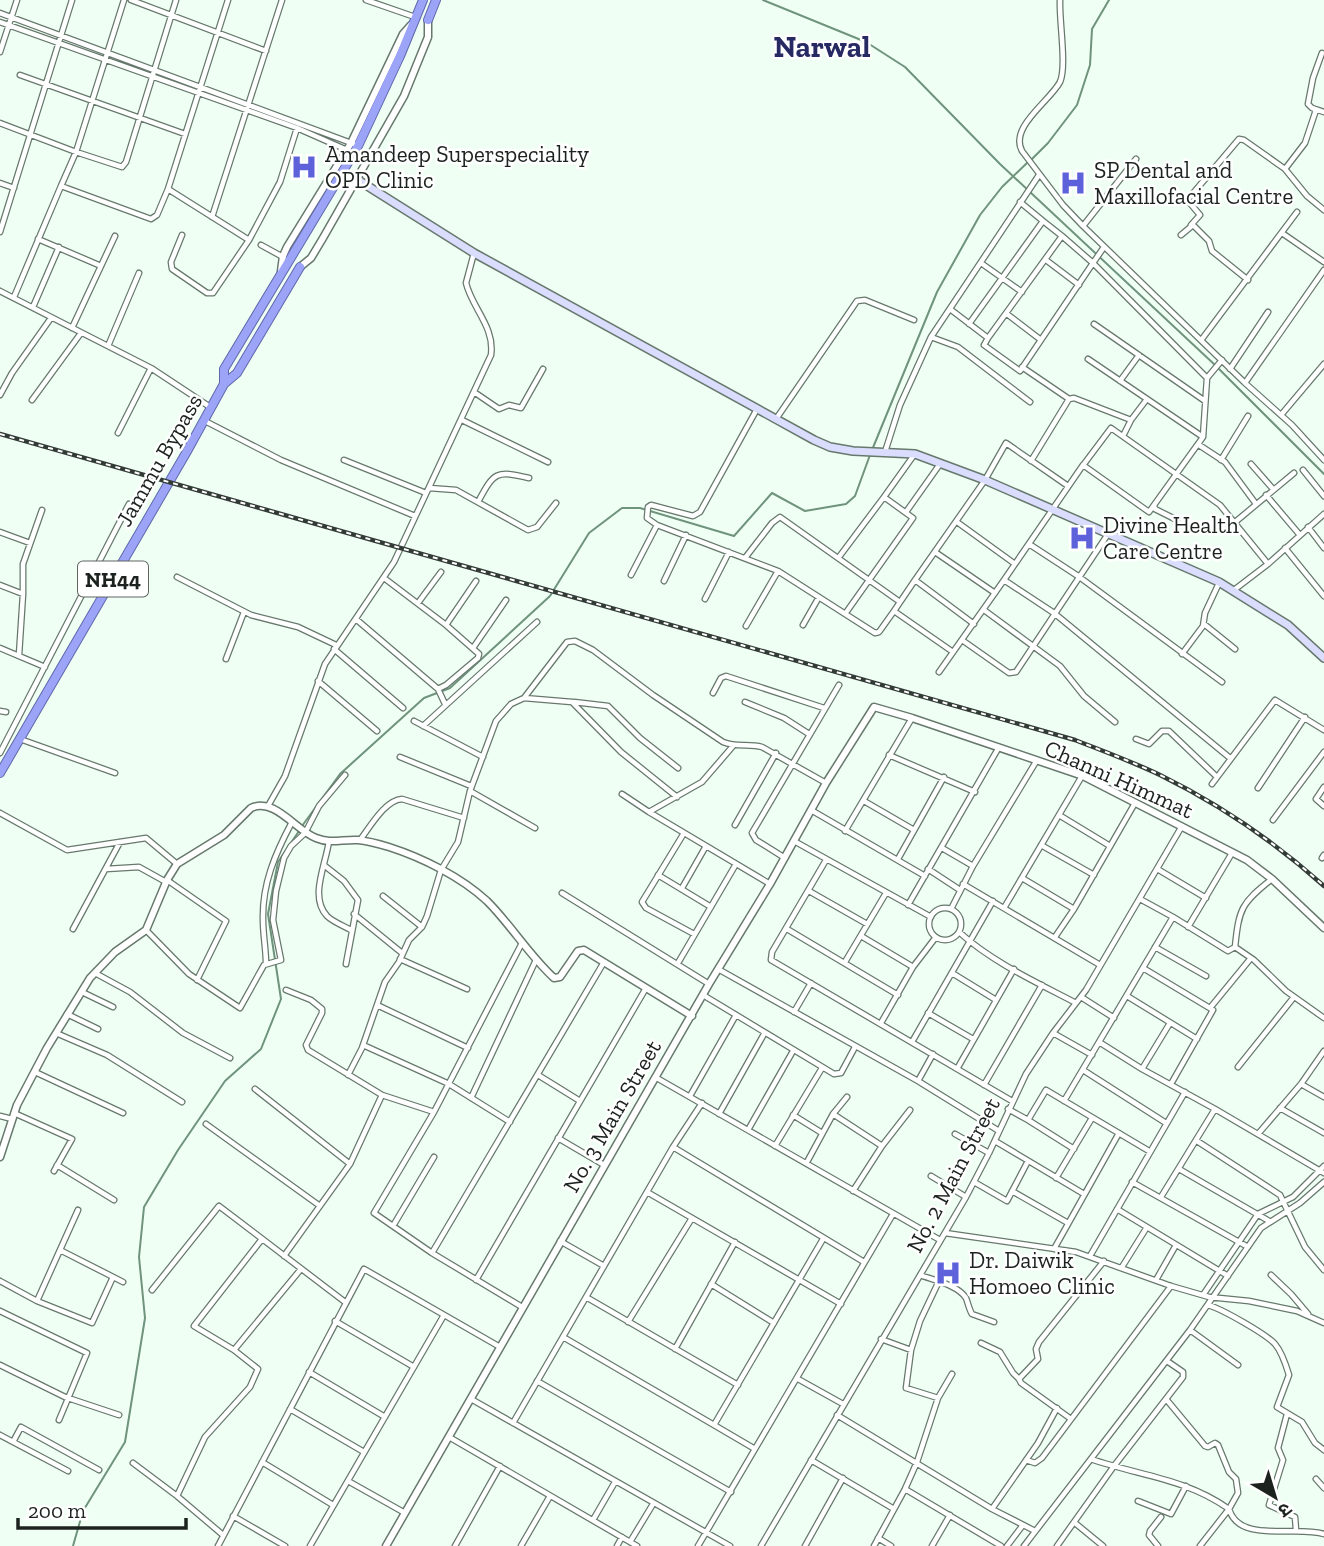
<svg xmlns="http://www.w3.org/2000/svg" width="1324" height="1546" viewBox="0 0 1324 1546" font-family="'Zilla Slab','Noto Sans Devanagari',serif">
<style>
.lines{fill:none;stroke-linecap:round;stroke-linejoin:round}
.stream{stroke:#6f937d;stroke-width:2}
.minor-casing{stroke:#67786d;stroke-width:7}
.tertiary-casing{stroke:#67786d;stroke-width:9}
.secondary-casing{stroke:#67786d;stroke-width:10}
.trunk-casing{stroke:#6068ab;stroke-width:10}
.minor{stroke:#fff;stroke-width:4.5}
.tertiary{stroke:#fff;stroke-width:6}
.secondary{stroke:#daddfd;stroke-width:7}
.trunk{stroke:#9ca4f8;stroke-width:8}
.rail-casing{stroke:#333b37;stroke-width:4.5}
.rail{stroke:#fff;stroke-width:2;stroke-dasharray:5;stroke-linecap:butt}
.labels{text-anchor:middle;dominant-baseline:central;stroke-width:5;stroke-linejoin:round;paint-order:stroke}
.shield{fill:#fff;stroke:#606562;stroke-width:2}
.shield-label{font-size:21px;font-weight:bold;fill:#1c231f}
.poi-label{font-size:23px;fill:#1c231f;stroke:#fff;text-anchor:start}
.street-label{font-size:23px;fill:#1c231f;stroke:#fff}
.district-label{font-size:30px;font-weight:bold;fill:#272963;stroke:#fff}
</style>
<rect width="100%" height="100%" fill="#effff4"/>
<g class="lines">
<path class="stream" d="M763,0l103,42 39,25 95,97 215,201
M1032,159l16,-16 29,-38 13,-40 2,-36 17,-29
M1219,369l105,105
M872,450l65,-158 43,-77 22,-28 26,-25
M302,826l38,-52 84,-76 26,-10 100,-92 39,-63 33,-25h18l94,28 38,-43 33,18 41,-7 9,-8 15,-41
M73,1546l10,-35 42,-69 20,-124 -6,-61 5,-50 34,-57 47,-69 36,-32 20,-50 -13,-85 10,-52 21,-31"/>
<g class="minor-casing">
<path id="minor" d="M131,0l135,51
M366,0l49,17
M1060,0c-1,21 7,66 0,82 -10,19 -51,45 -38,69l41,54 20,21 162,157 47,42 32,35
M0,13l354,131
M0,22l297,106 50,22
M0,52l17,-52
M1322,53l-9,25 -5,26 4,4 12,4
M20,75l165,59
M0,123l76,29 46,15 4,-5 50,-162
M1285,169l20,-26 11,-33
M0,183l14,5
M61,186l15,-34 48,-152
M168,189l60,-189
M1020,202l23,19
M212,217l70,-217
M1191,225l9,-10 -11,-13v-4l50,-59 5,1 41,29 22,27 17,14
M1083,226l53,-67
M0,232l72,-232
M1282,233l42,29
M182,235l-11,27 1,7 35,24h6l36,-53 31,-58 17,-54
M1181,235l12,-10 16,16 3,10 36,29
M38,239l63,27
M261,245l22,12
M1104,247l-11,16 114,115
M1046,260l33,25
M981,263l41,29
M0,291l151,77 59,39
M14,297l47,-111 90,33 6,-4 11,-26 81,51
M33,307l26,-60
M950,309l38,29 74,-102 31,27 -73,108 -36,-26 4,-7
M1007,314l34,26
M969,324l74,-103 19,15
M1094,324l111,77
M72,328l43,-92
M931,337l27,10 72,55
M1202,339l95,-127
M108,346l31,-73
M1088,359l115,78
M1222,360l-15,18 -4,59 -54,75 -66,-47 -79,115 50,33 176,145
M1022,367l47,32 -38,62
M1230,369l38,-57
M1120,381l19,-26
M1245,383l79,-113
M474,392l25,17 10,-4 12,3 22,-39
M0,395l12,-22 39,-55
M1069,399l5,-1 57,22
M32,400l49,-67
M757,409l-57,103 -7,4 -42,-11 -3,2 -1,11 10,7 121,46
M1281,415l43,-51
M776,419l81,-118 8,-1 49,20
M462,420l86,42
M205,421l76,39 134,56
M118,433l33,-65
M1123,436l8,-16 16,-21
M1199,445l26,17 31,42
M885,452l15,-47 31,-68 108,-162
M344,460l82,33
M1221,460l27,-44
M1084,464l27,-36 109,77 48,59
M1251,464l22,25
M1303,470l21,26
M429,488l27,2 72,40 9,-3 19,-24
M1266,495l33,39
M884,497l30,-42
M478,502c16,-30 18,-32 51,-24
M1154,506l1,3 22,11
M906,512l34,-48
M957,522l58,42
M1234,523l60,-50
M1308,527l16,21
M0,532l30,11
M1029,544l49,32 144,106
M1285,548l39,48
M935,552l60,41
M839,557l45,-60 29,21 -68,96
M745,558l27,-35 8,-6 120,85
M631,575l26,-50
M177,577l74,38 47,12 38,18
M384,578l62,47 33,29 -1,4 -32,27 -8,4
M915,580l70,-100 21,-37 62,43
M664,581l22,-46
M0,585l23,9
M1234,590l34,-26 56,-50
M705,599l24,-47
M418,603l23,-31
M984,610l76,56 24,30 31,26
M357,620l81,69 7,15
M1204,624l31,25
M446,625l30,-44
M803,625l16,-28
M746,626l32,-55 97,62 4,-1 15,-21
M962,640l47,33 7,-1 92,-138
M0,648l45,19
M473,648l33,-48
M334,649l69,59
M953,652l-59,-41 21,-31 59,44
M1182,654l21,-28 2,-13 14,-30
M19,655l4,-61v-30l19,-54
M226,659l18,-47
M939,672l65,-92
M318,681l59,50
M713,693l8,-15 5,-2 98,32
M524,698l48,4 49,50 56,45
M574,702l34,4 32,32 38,30
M745,702l39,16 25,16
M0,711l6,1
M414,721l69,36
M423,726l114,-104
M20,739l95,34
M1136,739l13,5 13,-13h7l48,46
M733,746l-31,36 -53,30 121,72
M0,753l129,-249
M889,755l86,37
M400,757l71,29
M1212,784l63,-84 49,30
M1324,787l-8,12 8,7
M1258,788l47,-71
M470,791l65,37
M622,794l27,18
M864,801l50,29
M268,806l17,-30 40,-112 69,-102 97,-207c4,-28 -19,-47 -25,-72l8,-30
M811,810l114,66
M0,813l67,37 79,-12 31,26
M1059,815l51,31
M1273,820l51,-68
M735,825l41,-72
M845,831l67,-113
M684,833l-42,69 4,6 48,26
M360,840c10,-13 25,-40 42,-41l62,19
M329,841c-3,23 -20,56 -2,75 6,6 17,10 24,14
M794,841l137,76
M1041,845l53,30
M942,848l31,18
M785,858l-29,-18 -4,-7 87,-148
M1322,858l2,-3
M898,859l46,-82
M826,860l-54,92 -1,8 241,141
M325,866l19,15 14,19 -12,64
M106,869l33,-2 27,15
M928,869l32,21
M1159,870l47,28
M658,875l53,32
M1022,878l52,31
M167,880l59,41 -29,59
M963,884l137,81
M682,888l24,-42
M809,891l58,33
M562,893l147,91
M383,896l39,31
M1140,899l33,18 -74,125 43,27 73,40 109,64
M908,905l91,-158
M1004,908l78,-132
M929 924a16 16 0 1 1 32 0a16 16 0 1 1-32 0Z
M951,909l22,-43 64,-106
M354,914l48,39
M1173,917l55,34 7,-4c4,-38 6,-44 37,-68
M1188,927l44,-74
M73,929l47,-87
M787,929l111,66
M146,930l43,44 51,34 24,-43 17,-5 -8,-40 3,-29 8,-33 7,-12 14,-13 14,-27 26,-31
M959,932c33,30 77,50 117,71
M861,936l52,31
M1055,937l19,-28 61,-106
M1155,947l51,29
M1235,947l19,13 32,31 38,27
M400,959l67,30
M845,962l41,-69
M678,963l58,-99
M266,964c0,-15 -3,-29 -3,-44 -1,-36 12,-66 29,-98
M1143,968l70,42 -42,74
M718,969l200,112 81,50
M95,973l35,19 53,41 47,25
M952,973l44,27
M286,990l25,10 11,9v4l-16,32 2,5 74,45 52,17 88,-169
M82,992l31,15
M703,995l131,79 7,-1 14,-26
M1127,996l70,43
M1081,997l33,21
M377,1005l91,43
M1210,1008l41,-50
M794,1012l17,-29
M928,1013l45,26
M67,1014l31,15
M881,1023l32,-56 23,-30
M56,1033l51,22 75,47
M1053,1033l39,22
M912,1042l81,-141
M363,1045l86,39 61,38
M1238,1067l56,-70
M957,1069l57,-100
M1142,1069l28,-46
M1083,1070l83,53
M35,1072l88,41
M348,1075l14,-27 23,-66 14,-20 10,-22 13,-13 5,-11 14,-46 17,-28 12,-51 26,-70 15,-17 13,-6 43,-56 8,-1 18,9 60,45 70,47c14,6 26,1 39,5l64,36
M538,1075l42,26
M655,1077l285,163
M918,1081l15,-27
M1301,1084l23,13
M984,1085l58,-100
M255,1089l95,75
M690,1096l46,-81
M471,1098l65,-138
M1064,1101l35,-59
M1280,1108l44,25
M1008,1109l20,11 18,-30 103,61
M14,1113l58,26 -18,32
M719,1114l45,-80
M833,1114l49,32 -29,45
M793,1115l29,18
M0,1116l12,3
M1028,1120l46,29
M206,1124l114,82
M748,1130l45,-79
M955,1134l34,19
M1258,1134l43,-50 23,-33
M558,1138l46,27
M995,1141l89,53
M1197,1141l83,54 25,52 19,23
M775,1146l47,-78
M882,1146l28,-36
M673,1147l191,115
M807,1162l26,-48 14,-17
M57,1165l57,35
M1179,1169l90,52
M931,1176l35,21
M1056,1178l36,-60
M974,1182l33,19 21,-40
M1132,1182l116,65
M1012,1191l56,32
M647,1192l194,112
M1161,1197l54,-88
M1117,1209l111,67
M393,1226l41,-69
M945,1233l131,19 95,34 38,11 40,4 48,10 27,12
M560,1241l44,25
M1054,1249l65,-116
M60,1250l63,32
M432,1253l-58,-40 60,-101
M284,1256l66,-92 32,-69
M1090,1256l95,-164
M1122,1267l25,-40
M920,1275c13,5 38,10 46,23 2,5 3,11 6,16l22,8
M1271,1275l20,19 17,20
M476,1280l170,-292
M1156,1280l20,-35
M0,1281l37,20 55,22 21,-46
M711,1284l63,39
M152,1290l67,-84 126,96
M1203,1295l55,-81 35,-17 31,-31
M586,1297l152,88
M37,1301l41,-91
M1208,1305c14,4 58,29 67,39 7,8 11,21 14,31l-12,32 25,15 13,21 9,7
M522,1307l-90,-54 172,-291
M0,1311l87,42 -28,67
M335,1321l79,46
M628,1322l64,-104
M1190,1330l48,35
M563,1337l151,88 109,-186
M881,1339l30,11 9,-29 19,-40
M981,1343l19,9 13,21 6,6
M675,1349l60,-107
M234,1350l-40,-24 68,-87
M911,1350l-5,38 32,10
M0,1365l65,32 54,18
M309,1372l76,45
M798,1379l45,25
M537,1381l194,111
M471,1399l259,147
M290,1409l74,43
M1287,1414l-9,34 5,12 -14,45 26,12 1,13
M837,1415l155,94 43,22
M1071,1419l-50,-36 -2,-4 19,-20 -2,-10 3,-7 65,-81
M513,1423l160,-276 29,-44
M714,1425l41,24
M0,1435l68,36
M449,1437l188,109
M13,1442l8,-15 78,43
M1091,1459c49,17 94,19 138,50l9,-16 -2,-14 -7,-7 -11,-27 -3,-2 -7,4 -3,-1 -39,-47
M811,1460l83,49
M1026,1460l9,3 7,-5 129,-172
M262,1462l71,43
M133,1463l44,33
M1316,1479l8,9
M348,1481l57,32
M905,1489l96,57
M1138,1501l33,13 15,-28
M992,1509l46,-66 19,-35
M233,1516l52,30
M593,1520l22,-38
M1075,1523l28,23
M223,1535l-46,-39 28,-59 45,-50 8,-18 -24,-19 67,-81
M878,1538l13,8
M630,1542l23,-38
M218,1546l146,-277 136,78
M310,1546l134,-231
M455,1546l45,-80
M521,1546l29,-50
M617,1546l5,-9
M698,1546l195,-332
M761,1546l205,-349 23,-44 37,-79 27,-41 33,-43 96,-164
M805,1546l38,-68
M874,1546l31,-57 12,-27 21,-64 14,-24
M932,1546l18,-31
M1007,1546l16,-21
M1024,1546l166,-216 71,-102 39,-25 24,-21
M1057,1546l57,-80 69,-89v-5l-16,-11
M1158,1546l-9,-11 1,-4 11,-14
M1200,1546l29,-37c10,35 67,16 95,25"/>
</g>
<g class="tertiary-casing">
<path id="tertiary" d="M300,267l11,-9 12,-20 81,-142 24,-59v-17
M281,271l2,-15 4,-9 64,-104 52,-109 8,-9
M0,1157l17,-52 30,-57 43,-70 25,-26 31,-22 21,-50 10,-16 47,-29 27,-27c24,-11 44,22 65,30 14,6 27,1 42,2 10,1 21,4 31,7 34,11 72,30 98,54 24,24 42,54 67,77l6,-1 18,-26 6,-1 108,66
M386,1546l323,-562 61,-100 56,-101 48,-76 38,11 171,58 164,84 25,19 52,49"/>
</g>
<g class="secondary-casing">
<path id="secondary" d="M358,180l116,73 340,187 16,7 23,4 62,3 70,26 234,102 69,43 36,33"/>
</g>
<g class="trunk-casing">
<path id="trunk" d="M428,20l8,-20
M224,384v-15l134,-223 42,-90 23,-56
M0,773l186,-320 38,-69 13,-11 63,-106"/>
</g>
<use href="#minor" class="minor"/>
<use href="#tertiary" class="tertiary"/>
<use href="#secondary" class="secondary"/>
<use href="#trunk" class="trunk"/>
<g class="rail-casing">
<path id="rail" d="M0,434l1075,306c28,11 58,22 85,35 59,29 115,67 164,111"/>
</g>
<use href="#rail" class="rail"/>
</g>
<defs>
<g id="hospital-bare" transform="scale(2.1)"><path d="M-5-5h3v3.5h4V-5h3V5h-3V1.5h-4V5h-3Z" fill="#5e62da" stroke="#fff" stroke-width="2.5" paint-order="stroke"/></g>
</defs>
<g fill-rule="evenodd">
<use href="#hospital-bare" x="304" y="167"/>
<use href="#hospital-bare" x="1073" y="183"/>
<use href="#hospital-bare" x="1082" y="538"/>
<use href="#hospital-bare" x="948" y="1273"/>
</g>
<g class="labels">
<rect class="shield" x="78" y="561.5" width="70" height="35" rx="5"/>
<g class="shield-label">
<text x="113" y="579">NH44</text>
</g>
<g class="poi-label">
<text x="325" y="154">Amandeep Superspeciality<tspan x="325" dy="26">OPD Clinic</tspan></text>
<text x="1094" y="170">SP Dental and<tspan x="1094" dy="26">Maxillofacial Centre</tspan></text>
<text x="1103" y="525">Divine Health<tspan x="1103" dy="26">Care Centre</tspan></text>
<text x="969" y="1260">Dr. Daiwik<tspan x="969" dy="26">Homoeo Clinic</tspan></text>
</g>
<g class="street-label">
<text transform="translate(159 460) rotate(-60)">Jammu Bypass</text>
<text transform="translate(1119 779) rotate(24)">Channi Himmat</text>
<text transform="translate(612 1116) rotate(-60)">No. 3 Main Street</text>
<text transform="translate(953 1175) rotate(-62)">No. 2 Main Street</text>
</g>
<g class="district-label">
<text x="822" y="47">Narwal</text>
</g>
</g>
<g transform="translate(1275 1497) rotate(142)" stroke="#ffffff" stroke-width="5" paint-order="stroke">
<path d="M0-5L12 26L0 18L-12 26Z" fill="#1c231f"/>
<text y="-10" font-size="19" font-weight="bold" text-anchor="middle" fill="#1c231f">उ</text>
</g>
<path d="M18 1518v10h168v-10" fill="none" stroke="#1c231f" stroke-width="3.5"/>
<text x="28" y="1518" font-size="21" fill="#1c231f" stroke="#ffffff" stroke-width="5" paint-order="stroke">200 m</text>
</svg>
